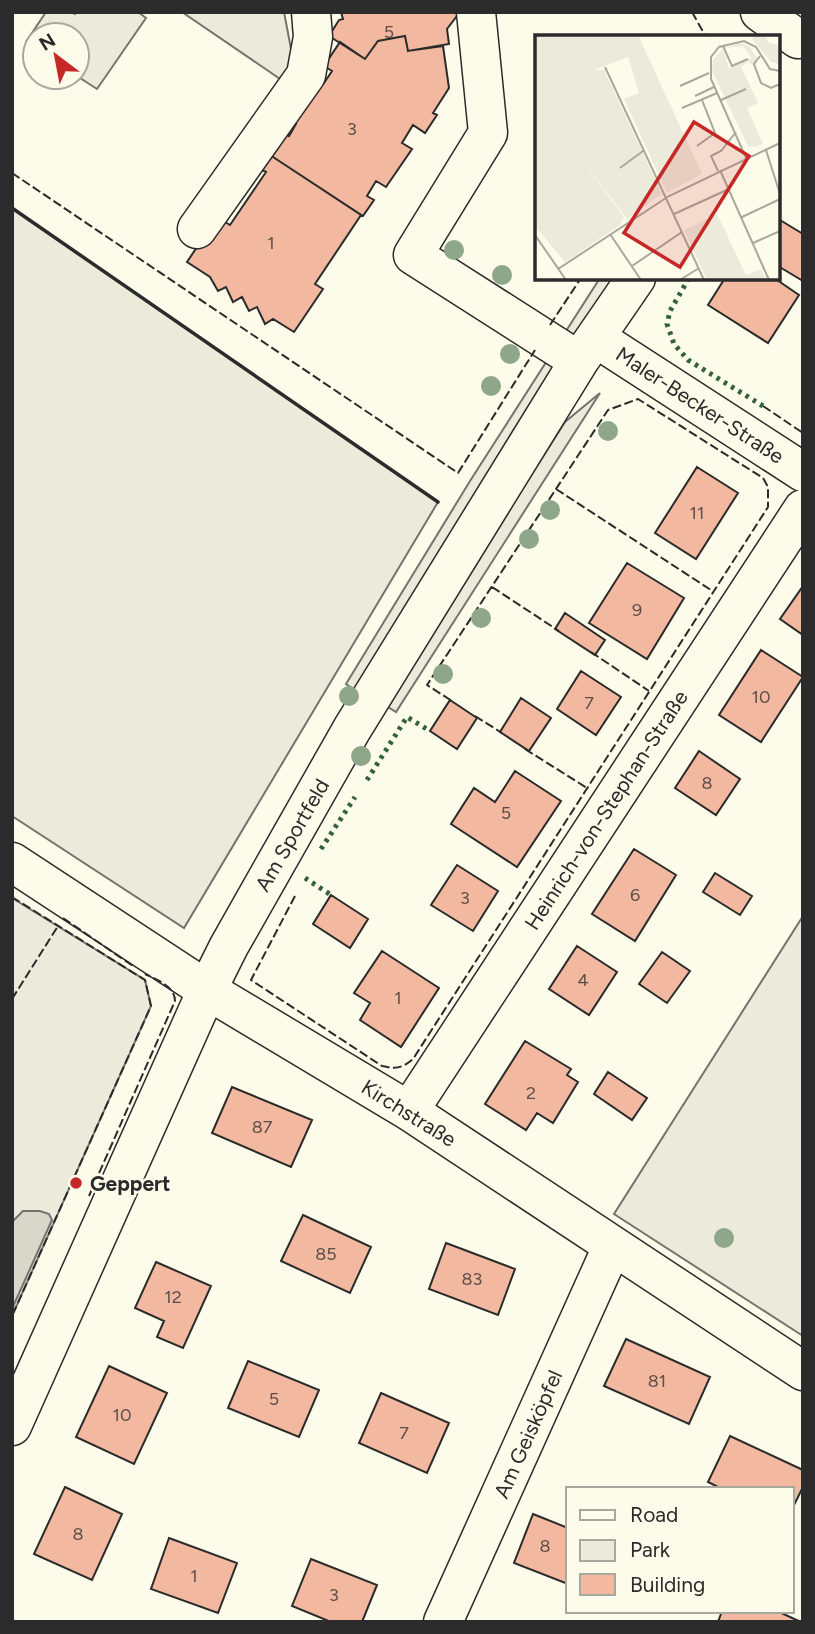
<svg xmlns="http://www.w3.org/2000/svg" width="815" height="1634" viewBox="0 0 815 1634" font-family="Figtree,sans-serif">
<style>
.green{fill:#ecebdb;stroke:#74746e;stroke-width:2}
.parking{fill:#eceadb;stroke:#74746e;stroke-width:2}
.water{fill:#d8d7c9;stroke:#74746e;stroke-width:2}
.building{fill:#f2b8a0;stroke:#2b2b2b;stroke-width:2}
.lines{fill:none;stroke-linecap:round;stroke-linejoin:round}
.minor-casing{stroke:#2b2b2b;stroke-width:41}
.minor{stroke:#fdfbea;stroke-width:38}
.hedge{stroke:#34623c;stroke-width:5;stroke-dasharray:3.5 5;stroke-linecap:butt}
.fence{stroke:#2b2b2b;stroke-width:2;stroke-dasharray:9 3.5;stroke-linecap:butt}
.wall{stroke:#2b2b2b;stroke-width:3.5}
.tree{fill:#8ea78a}
.poi-dot{fill:#c62828;stroke:#fdfbea;stroke-width:2.5}
.labels{text-anchor:middle;dominant-baseline:central;stroke-width:5;stroke-linejoin:round;paint-order:stroke}
.number-label{font-size:18px;fill:#5d4e48}
.street-label{font-size:21px;fill:#2b2b2b;stroke:#fdfbea}
.poi-label{font-size:21px;font-weight:bold;fill:#2b2b2b;stroke:#fdfbea;text-anchor:start}
.inset-road{fill:none;stroke:#a9a89e;stroke-width:2}
.view{fill:#c62828;fill-opacity:0.15;stroke:#c62828;stroke-width:3.5}
.inset-edge{fill:none;stroke:#2b2b2b;stroke-width:3.5}
</style>
<rect width="100%" height="100%" fill="#fdfbea"/>
<path class="green" d="M46,12h25l4,2 1,-2h62l8,6 -49,71 -20,-13v-41h-42v12l-9,-5z
M182,12h102l12,63 -7,10z
M12,208l426,294 -254,426 -172,-112z
M12,898l133,82 6,26 -139,310z
M803,916v420l-189,-122z"/>
<path class="parking" d="M600,278h16l-258,414 -12,-8 124,-203z
M600,393l-204,319 -11,-7 180,-283z"/>
<path class="water" d="M23,1211h17l9,3 3,6 -40,89v-87z"/>
<path class="building" d="M341,12h119l-13,17 2,15 -41,7 -3,-15 -27,5 -13,18 -36,-23 10,-16 4,-1z
M405,36l3,15 35,-5 6,42 -16,25 4,2 -12,18 -12,-8 -11,18 10,6 -26,38 -10,-6 -9,15 7,4 -11,16 -93,-61 14,-22 5,3 7,-12 -4,-2 28,-43 4,4 8,-12 -8,-5 16,-24 25,17 13,-18z
M270,155l91,60 -46,69 8,5 -29,43 -21,-13 -8,5 -8,-17 -8,4 -7,-14 -9,5 -7,-15 -8,4 -8,-14 -23,-15 30,-45 13,8 36,-53 -6,-3z
M780,220l23,14v47l-25,-15v-42z
M725,278h49l25,17 -31,48 -60,-38z
M697,467l41,26 -42,66 -41,-26z
M627,563l57,35 -37,61 -58,-36z
M803,586v49l-23,-16z
M565,613l40,27 -10,15 -40,-26z
M761,650l42,27 -42,65 -42,-27z
M581,671l40,26 -25,38 -39,-26z
M521,698l30,20 -22,33 -29,-19z
M450,700l27,18 -20,31 -27,-18z
M699,751l41,28 -24,36 -41,-27z
M515,771l46,30 -44,66 -66,-43 23,-36 21,14z
M634,849l42,26 -41,66 -43,-27z
M457,865l41,26 -25,40 -42,-26z
M715,873l37,23 -12,19 -37,-23z
M331,895l37,24 -18,29 -37,-24z
M577,946l40,26 -28,43 -40,-26z
M382,951l57,37 -38,59 -41,-27 10,-17 -16,-10z
M662,952l28,19 -23,32 -28,-19z
M525,1041l46,28 -4,6 11,7 -25,41 -16,-10 -11,17 -41,-26z
M608,1072l39,26 -15,22 -38,-26z
M232,1087l80,33 -21,47 -79,-34z
M303,1215l68,32 -21,46 -69,-32z
M446,1243l69,26 -17,46 -69,-26z
M156,1262l55,24 -28,62 -26,-11 7,-16 -29,-13z
M626,1339l84,38 -21,47 -85,-38z
M248,1361l71,29 -20,47 -71,-29z
M109,1366l58,27 -33,71 -58,-27z
M381,1393l68,30 -22,50 -68,-30z
M730,1436l73,34v17l-11,22v-20h-70l-14,-7z
M65,1487l57,27 -30,66 -58,-26z
M533,1514l35,14v56l-54,-21z
M169,1538l68,25 -19,50 -67,-24z
M311,1559l66,26 -15,37h-31l-39,-16z
M722,1611h55l24,11h-83z"/>
<g class="lines">
<g class="minor-casing">
<path id="minor" d="M476,12l12,121 -75,122 166,106
M760,12l38,27
M197,229l109,-154 7,-38 -2,-25
M596,338l207,134
M12,862l195,128 202,121 394,260
M409,1111l394,-602
M12,1426l195,-436 22,-44 123,-217 227,-368 57,-83
M443,1622l169,-375"/>
</g>
<use href="#minor" class="minor"/>
<path class="hedge" d="M689,278l-19,33 -3,13 7,20 14,16 75,46
M367,780l40,-63 23,14
M321,849l34,-52
M305,878l26,17"/>
<path class="fence" d="M692,12l14,25
M12,173l446,300 77,-123
M550,325l31,-47
M763,406l40,27
M556,489l158,103
M492,587l67,44
M591,652l58,39
M475,716l27,17
M525,749l62,39
M295,896l-44,84 131,86c14,3 19,3 31,-7l355,-552v-20l-5,-9 -125,-79 -30,11 -181,275 25,16
M12,897l133,83 6,26 -139,310
M63,918l70,48
M12,999l46,-73
M89,1196l86,-195c0,-15 -18,-21 -30,-27"/>
<path class="wall" d="M12,208l426,294"/>
</g>
<g class="tree">
<circle cx="454" cy="250" r="10"/>
<circle cx="502" cy="275" r="10"/>
<circle cx="510" cy="354" r="10"/>
<circle cx="491" cy="386" r="10"/>
<circle cx="608" cy="431" r="10"/>
<circle cx="550" cy="510" r="10"/>
<circle cx="529" cy="539" r="10"/>
<circle cx="481" cy="618" r="10"/>
<circle cx="443" cy="674" r="10"/>
<circle cx="349" cy="696" r="10"/>
<circle cx="361" cy="756" r="10"/>
<circle cx="724" cy="1238" r="10"/>
</g>
<circle class="poi-dot" cx="76" cy="1183" r="7"/>
<g class="labels">
<g class="number-label">
<text x="389" y="32">5</text>
<text x="352" y="129">3</text>
<text x="271" y="243">1</text>
<text x="697" y="513">11</text>
<text x="637" y="610">9</text>
<text x="761" y="697">10</text>
<text x="589" y="703">7</text>
<text x="707" y="783">8</text>
<text x="506" y="813">5</text>
<text x="635" y="895">6</text>
<text x="465" y="898">3</text>
<text x="583" y="980">4</text>
<text x="398" y="998">1</text>
<text x="531" y="1093">2</text>
<text x="262" y="1127">87</text>
<text x="326" y="1254">85</text>
<text x="472" y="1279">83</text>
<text x="173" y="1297">12</text>
<text x="657" y="1381">81</text>
<text x="274" y="1399">5</text>
<text x="122" y="1415">10</text>
<text x="404" y="1433">7</text>
<text x="78" y="1534">8</text>
<text x="545" y="1546">8</text>
<text x="194" y="1576">1</text>
<text x="334" y="1595">3</text>
</g>
<g class="street-label">
<text transform="translate(700 405) rotate(33)">Maler-Becker-Straße</text>
<text transform="translate(606 810) rotate(-57)">Heinrich-von-Stephan-Straße</text>
<text transform="translate(292 835) rotate(-60)">Am Sportfeld</text>
<text transform="translate(409 1113) rotate(32)">Kirchstraße</text>
<text transform="translate(528 1434) rotate(-66)">Am Geisköpfel</text>
</g>
<g class="poi-label">
<text x="90" y="1183">Geppert</text>
</g>
</g>
<g transform="translate(535 35)">
<rect width="245" height="245" fill="#fdfbea"/>
<path d="M0,0h103l64,139 -35,19 -43,-94 15,-6 -11,-36 -34,13h10l58,124 -35,25 -60,-79 57,77 -4,8 -55,37 -30,-36zM220,0h10l3,7 10,3 2,19 -9,-2 -19,-23zM205,8l9,3 8,12 -4,8 -5,-4 -7,5 17,36 -11,5 16,36 -10,3 -5,-1 -36,-75 1,-11 10,-11 6,19 23,-10 -9,-12 -17,2zM182,179l29,61 15,-6 4,9 -58,2 -23,-50z" fill="#ecebdb"/>
<path class="inset-road" d="M188,11l9,20 16,-7M225,21l-6,8 7,19 10,5 9,-4M70,32l99,213M145,51l29,-13M160,61l19,-9M186,65l25,-11M147,73l35,-15M162,111l18,-13 -13,-33M231,115l14,44M211,123l-35,-79v-22l8,-10 25,-6 12,6 14,22 10,2M85,133l23,-17M185,135l49,110M183,136l-7,-15 10,-5 15,-19M139,179l55,-25M207,182l38,-18M75,199l31,46M0,200l31,45M218,208l27,-12M97,231l50,-34M23,234l111,-73 111,-53M145,245l19,-12"/>
<path class="view" d="M159,87l55,34 -69,111 -56,-34z"/>
<rect width="245" height="245" class="inset-edge"/>
</g>
<rect width="815" height="1634" fill="none" stroke="#2b2b2b" stroke-width="28"/>
<rect x="566" y="1487" width="228" height="126" fill="#fdfbea" stroke="#a9a89e" stroke-width="2"/>
<rect x="580" y="1510" width="35" height="10" fill="#fdfbea" stroke="#a9a89e" stroke-width="2"/>
<text x="630" y="1522" font-size="21" fill="#2b2b2b">Road</text>
<rect x="580" y="1540" width="35" height="21" fill="#ecebdb" stroke="#a9a89e" stroke-width="2"/>
<text x="630" y="1557" font-size="21" fill="#2b2b2b">Park</text>
<rect x="580" y="1574" width="35" height="21" fill="#f2b8a0" stroke="#a9a89e" stroke-width="2"/>
<text x="630" y="1592" font-size="21" fill="#2b2b2b">Building</text>
<g transform="translate(56 56) rotate(328)"><circle r="33" fill="#fdfbea" stroke="#a9a89e" stroke-width="2"/>
<path d="M0-5L12 26L0 18L-12 26Z" fill="#c62828"/>
<text y="-10" font-size="19" font-weight="bold" text-anchor="middle" fill="#2b2b2b">N</text>
</g>
</svg>
